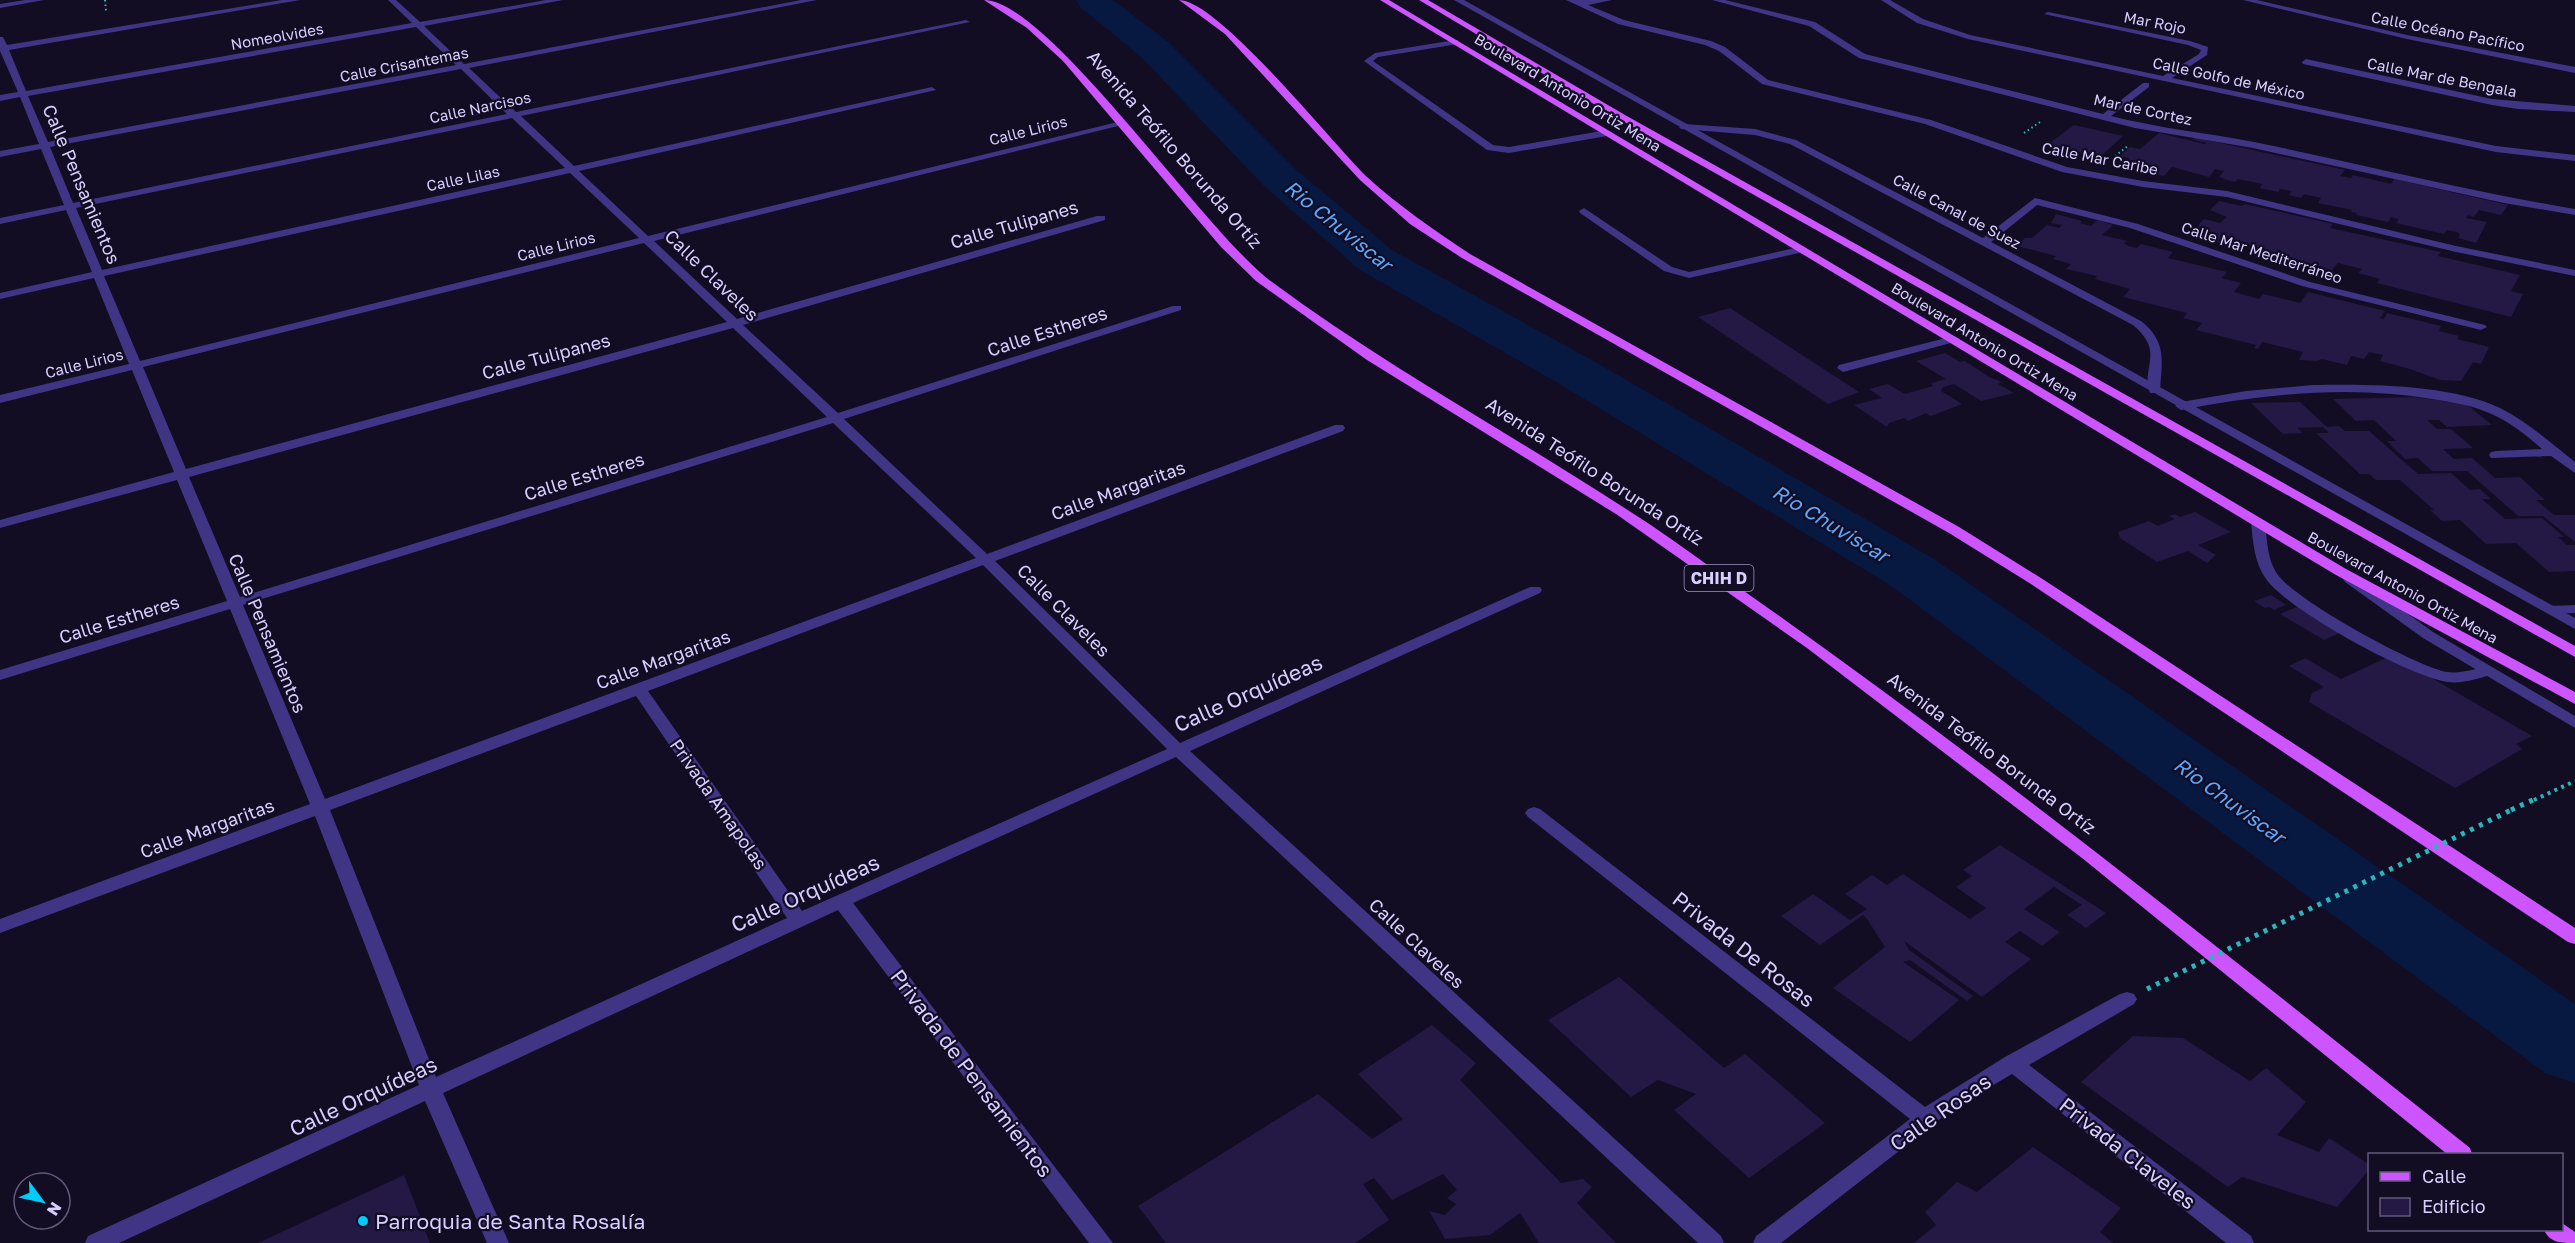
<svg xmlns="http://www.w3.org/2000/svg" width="2575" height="1243" viewBox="0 0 2575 1243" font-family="'Golos Text',sans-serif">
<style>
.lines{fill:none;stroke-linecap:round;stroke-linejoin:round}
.river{fill:#071841;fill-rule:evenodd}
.building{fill:#241845}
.path-far2{stroke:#28b6b9;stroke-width:2;stroke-dasharray:1.5 3;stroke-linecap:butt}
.path-far1{stroke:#28b6b9;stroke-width:4;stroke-dasharray:3 4.5;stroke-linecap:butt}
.path{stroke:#28b6b9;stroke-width:5;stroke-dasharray:4 6;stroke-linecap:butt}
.service{fill:#3f3584;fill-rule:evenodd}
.minor{fill:#3f3584;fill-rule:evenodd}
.tertiary{fill:#3f3584;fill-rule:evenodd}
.primary{fill:#cd55ff;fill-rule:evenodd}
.path-bridge{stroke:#28b6b9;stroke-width:5;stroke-dasharray:4 6;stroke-linecap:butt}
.poi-dot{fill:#00ccf9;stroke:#120d23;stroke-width:2}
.labels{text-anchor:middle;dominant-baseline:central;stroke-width:4.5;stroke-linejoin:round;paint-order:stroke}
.far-street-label{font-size:15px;fill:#d8ceff;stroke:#120d23}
.shield{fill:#120d23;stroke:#9d94bd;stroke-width:1.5}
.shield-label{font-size:16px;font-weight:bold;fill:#d8ceff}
.street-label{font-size:18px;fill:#d8ceff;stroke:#120d23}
.water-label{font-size:20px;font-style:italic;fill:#5ca7ff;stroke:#120d23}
.near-street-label{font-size:21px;fill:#d8ceff;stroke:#120d23}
.near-poi-label{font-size:21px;fill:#d8ceff;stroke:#120d23;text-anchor:start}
</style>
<rect width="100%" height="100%" fill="#120d23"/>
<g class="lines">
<path class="river" d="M1076,0h37l54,41 126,126 99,83 207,114 335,195 641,445v79l-30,-10 -655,-488 -327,-199 -203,-116 -97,-85 -122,-128 -61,-50z"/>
</g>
<path class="building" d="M2074,125l49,11 -23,21 -53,-12z
M2159,133l45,11 3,-1 -16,-4 6,-1 148,32 -5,6 11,2 2,-3 38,9 3,-5 114,26 -7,10 -22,-5 -5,7 -6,-2 -2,3 21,4 -11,21 -18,-5 2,-4 -3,-2 -10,-2 -3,4 -48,-11 3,-4 -8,-2 -3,5 -32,-7 1,-2 -6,-1 1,-2 -34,-7 3,-5 -17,-4 -3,4 -12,-3 3,-4 -12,-2 -2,3 -18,-4 2,-4 -24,-5 -3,3 -5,-1 -11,-4 5,-6 -9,-2 -6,8 -37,-10 -8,9 -43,-9 8,-9 -9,-2 10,-9 10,2z
M2219,201l23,5 3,-2 88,20 -3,4 111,24 -3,4 82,19 -9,16 12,3 -12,23 -134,-34 3,-4 -22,-6 4,-4 -24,-6 -6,7 -69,-17 3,-4 -33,-8 -4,4 -26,-6 7,-7 -12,-3 1,-5 5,-5 16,4 7,-6 -17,-7z
M2056,214l26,7 -2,2 11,3 6,-6 16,5 -11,10 25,6 -3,2 4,3 9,2 4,-4 32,8 -5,6 59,14 -5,6 19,5 -7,9 25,7 4,-5 37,9 8,-11 77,19 -5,7 4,1 3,-6 54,13 -2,5 20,5 -2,3 32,8 -8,17 -8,-2 -12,19 -21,-1 -30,-11 -30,-8 3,-6 -14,-3 -5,7 -13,-3 -4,9 -25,-6 -5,2 -18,-1 4,-8 -41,-10 -4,7 -4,-1 2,-3 -60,-15 6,-7 -19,-5 4,-5 -64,-16 7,-8 -35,-10 2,-3 -31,-7 5,-5 -18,-5 3,-3 -39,-10 8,-8h7l15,-13 12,3 3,-3 -11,-2z
M1730,308l129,84 -31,12 -130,-87z
M1945,353l15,9 5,-1 24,16 13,5 -4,2 16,9 -33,8 -27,-17 -11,3 -2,4 21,13 -31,12 -5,-3 -18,8 -4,-3 -15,5 -2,4 -33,-22 28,-7 -13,-9 19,-5 17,10 28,-8 -2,-3 15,-4 -30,-18z
M2413,397l53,7 26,21 -45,2 -8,-7h-12l10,9h14l22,19 -30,1 11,10 18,-1 23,20 25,-1 25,23h-9l18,15h21v27l-32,-26h-25l-51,-45h-35l-14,-13 -13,1 -18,-18h9l-22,-21 -18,1 -23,-22z
M2300,402l27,25 12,-1 6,5h24l49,43 33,-1 19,17 10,-1 11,10h-9l23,20 37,-1 22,19h-6l9,8h8v26l-26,1 -33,-29 -30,1 -26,-24 -18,1 -12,-11h4l-34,-30h-24l-7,-6h-9l-44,-41h13l-6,-6 -26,1 6,5 -20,1 -32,-31z
M2195,512l36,20 -33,13 18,10 -9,8 -19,-12 -31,11 -37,-24 -2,-6 31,-11 9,5 17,-7 -7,-3 7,-2 5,3z
M2271,595l15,10 -12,5 -5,-3 -4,1 -11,-7z
M2299,606l45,25 -20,9 -44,-26z
M2392,655l140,81 -16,8 6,5 -67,39 -146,-86 3,-9 12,-6 -35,-21 16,-8 36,21z
M2000,845l106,68 -20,15 -19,-13 15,-10 -28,-18 -30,22 36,23 -18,14 -22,-15 -15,11 26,17 -49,38 -78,-56 5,9 64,46 -6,5 -57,-41 -7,2 56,38 -49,42 -77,-54 52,-41 -18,-28 -4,-4 -43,30 -39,-29 32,-22 37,26 17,-11 -22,-15 27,-19 15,10 16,-11 67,45 16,-11 -30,-21 16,-11 -9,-6z
M1619,977l105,91 21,-14 80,69 -76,55 -75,-68 22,-16 -38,-14 -27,17 -83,-77z
M1432,1025l44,38 -16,17 101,103 22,-4 9,8 -15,16 39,40h-77l-19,-30 -30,22 -45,4 -16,-28 16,4 11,-11 -9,-6 10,-8 -14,-16 -51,26 -18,-22 -11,6 26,36 -34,23h-189l-28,-37 180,-112 54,45 31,-20 -45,-45z
M2133,1036l50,2 67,43 16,-13 40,34 -29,33 42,17 10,-14 41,27v4l-33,38 -95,-30 -14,10 -147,-105z
M2033,1147l88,61 -21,24 13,11h-199l22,-18 -11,-13 32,-30 20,10z
M404,1175l26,68h-172z"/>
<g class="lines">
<path class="path-far2" d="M105,0l1,11
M2024,133l16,-11
M2115,156l13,-10"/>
<path class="path-far1" d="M2534,800l41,-19"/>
<path class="path" d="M2511,810l26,-12"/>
<path class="service" d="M2258,518l7,4c2,17 2,38 13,53 19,26 137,91 169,97 13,2 28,-3 41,-6l8,5 -2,3c-15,4 -31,10 -46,8 -38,-5 -160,-72 -182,-103 -12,-17 -13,-37 -15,-57z"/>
<path class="minor" d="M25,0h19l-44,8v-4z
M282,0h18l-291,50 17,41 386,-68 -24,-23h8l24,22 126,-22h17l-139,26 40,38 337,-64h16l-348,68 47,44 450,-92 4,2 -449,94 53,50 358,-79 4,3 -357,81 69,65 474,-115v4l-468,116 83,78 360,-103h8v4l-362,105 95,88 335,-107h8v4l-337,109 143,135 348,-129h8l2,3 -2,3 -348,130 185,182 350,-156h10l2,3 -2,3 -350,158 531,485 3,7h-26l-522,-486 -323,146 260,340h-24l-251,-333 -395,183 66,150h-22l-62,-142 -306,142h-34l3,-7 331,-151 -104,-269 -315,117v-14l310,-115 -80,-195 -230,71v-10l227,-69 -50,-121 -177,48v-8l174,-48 -42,-102 -132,33v-8l129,-31 -35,-86 -94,21v-6l92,-21 -26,-62 -66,14v-6l64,-13 -23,-56 -41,8v-6l39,-7 -19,-47 -20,4v-6l18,-3 -18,-41v-14h3l4,8zM416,27l40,38 -408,77 -20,-46zM461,69l46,45 -434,89 -23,-56zM512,118l53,50 -463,102 -26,-62zM570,173l69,65 -499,123 -36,-85zM644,243l83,79 -541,147 -43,-102zM733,328l94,89 -587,180 -51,-120zM833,423l143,135 -651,241 -82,-194zM983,565l184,184 -365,162 -154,-220zM636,696l151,222 -351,159 -106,-267z
M1566,0h46l-24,5 36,15 87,21 14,6 43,33 163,40 136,47 76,14 84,10 229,55 119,24v6l-119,-24 -229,-55 -84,-10 -81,-15 -137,-48 -163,-40 -43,-33 -14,-6 -87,-21z
M1712,0h13l90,22 50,32 238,60 40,-31h6v4l-38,29c47,12 96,17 143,26 108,22 213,49 321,67v6l-71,-12 -251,-55 -118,-20 -276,-70 -50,-32z
M1881,0h9l33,19 47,16 193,41 36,-22 2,-4 -13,-5 -144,-31 4,-2 142,29 18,6 -1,8 -35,23 324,68 79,9v6l-79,-9 -528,-113 -51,-16z
M2243,0h14l150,35 168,32v6l-168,-34z
M1455,40h3v4l-80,13 -5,4 120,84 16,2 98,-17 5,3 -5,3 -98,17 -22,-3 -123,-89 11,-8z
M2306,59l186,40 83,7v6l-57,-3 -26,-4 -189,-41 -1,-2z
M1684,124l71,5 41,11 187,98 52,-40 103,26 172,58 175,43 2,2 -6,3 -179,-44 -172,-58 -93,-23 -46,37 150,79c26,21 21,39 19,69l-2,3h-8c-10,-26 16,-40 -17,-68l-343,-181 -35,-9 -74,-6 -2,-2z
M1584,208l88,59 17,5 114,-26 5,3 -5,3 -114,26 -25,-7 -84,-58 -1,-2z
M1954,336l6,3 -2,2 -115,31 -6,-4 2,-3z
M2313,385c55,-1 137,-1 187,23 28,14 51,35 75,54v11l-24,-17 -60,2 -2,-3 2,-3 5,-1 46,-2c-16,-14 -33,-28 -53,-36 -18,-8 -38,-11 -57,-14 -84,-14 -168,-5 -251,11l-6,-4 6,-4 65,-11z
M2575,605v8l-26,1 -7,-4 7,-4z
M1534,807l6,2 385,298 80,-50 115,-63 7,-2 7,2 3,5 -3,5 -105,61 222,171 3,7h-28l-214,-169 -58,34 -173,135h-28l3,-7 154,-117 -382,-302 -3,-4 3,-4z"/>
<path class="tertiary" d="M1454,0h10l1111,618v11z
M2350,575l5,1 78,56 142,84v12l-152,-90 -78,-56 -2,-3 2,-3z"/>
<path class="primary" d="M984,0c64,0 223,235 288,282 112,83 234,149 351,225 35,22 68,46 101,70 257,179 501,376 746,571l2,6h-25l-365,-296 -275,-210 -191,-134 -249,-154 -111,-79 -35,-34 -158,-186 -36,-33z
M1179,0c39,0 154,144 188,177 32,29 67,53 103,77l489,273 82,51 534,350v16l-7,-2 -537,-358 -82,-51 -487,-275 -52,-34 -50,-44 -135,-146z
M1380,0h9l957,569 229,123v12l-239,-129z
M1419,0h9l197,115 950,531v11l-956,-538z
M2562,1223l13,9v11c-14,0 -25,0 -31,-13h18z"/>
<path class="path-bridge" d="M2147,989l364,-179"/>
</g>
<circle class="poi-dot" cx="363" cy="1221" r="6"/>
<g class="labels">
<g class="far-street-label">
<text transform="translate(2155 22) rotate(11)">Mar Rojo</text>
<text transform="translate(2448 31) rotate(11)">Calle Océano Pacífico</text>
<text transform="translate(277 36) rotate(-10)">Nomeolvides</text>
<text transform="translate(404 64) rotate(-11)">Calle Crisantemas</text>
<text transform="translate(2442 77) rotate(11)">Calle Mar de Bengala</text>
<text transform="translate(2229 78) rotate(12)">Calle Golfo de México</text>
<text transform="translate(1568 92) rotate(31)">Boulevard Antonio Ortiz Mena</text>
<text transform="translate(480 107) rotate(-12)">Calle Narcisos</text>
<text transform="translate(2143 109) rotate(12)">Mar de Cortez</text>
<text transform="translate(1028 130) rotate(-14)">Calle Lirios</text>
<text transform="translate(2100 158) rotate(11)">Calle Mar Caribe</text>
<text transform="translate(463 178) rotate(-12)">Calle Lilas</text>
<text transform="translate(1957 211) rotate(28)">Calle Canal de Suez</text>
<text transform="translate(556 246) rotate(-14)">Calle Lirios</text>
<text transform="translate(2262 252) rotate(18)">Calle Mar Mediterráneo</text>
<text transform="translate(1985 341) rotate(31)">Boulevard Antonio Ortiz Mena</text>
<text transform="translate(84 363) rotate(-14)">Calle Lirios</text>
<text transform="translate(2403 587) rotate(29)">Boulevard Antonio Ortiz Mena</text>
</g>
<rect class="shield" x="1684.5" y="565" width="69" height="26" rx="4.5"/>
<g class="shield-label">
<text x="1719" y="578">CHIH D</text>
</g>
<g class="street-label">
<text transform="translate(1175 149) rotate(49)">Avenida Teófilo Borunda Ortíz</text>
<text transform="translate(82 184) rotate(67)">Calle Pensamientos</text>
<text transform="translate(1014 224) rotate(-16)">Calle Tulipanes</text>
<text transform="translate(712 275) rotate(44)">Calle Claveles</text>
<text transform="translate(1047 331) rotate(-18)">Calle Estheres</text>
<text transform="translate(546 356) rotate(-15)">Calle Tulipanes</text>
<text transform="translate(1595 471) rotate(33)">Avenida Teófilo Borunda Ortíz</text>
<text transform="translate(584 476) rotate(-17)">Calle Estheres</text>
<text transform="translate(1118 490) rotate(-20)">Calle Margaritas</text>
<text transform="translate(1064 610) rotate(45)">Calle Claveles</text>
<text transform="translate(119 619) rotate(-17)">Calle Estheres</text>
<text transform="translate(268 633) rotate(67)">Calle Pensamientos</text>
<text transform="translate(663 659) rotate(-20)">Calle Margaritas</text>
<text transform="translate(1992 753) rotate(37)">Avenida Teófilo Borunda Ortíz</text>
<text transform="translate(719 804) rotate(55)">Privada Amapolas</text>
<text transform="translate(207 828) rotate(-20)">Calle Margaritas</text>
<text transform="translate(1417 943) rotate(43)">Calle Claveles</text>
</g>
<g class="water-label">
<text transform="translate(1339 225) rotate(39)">Rio Chuviscar</text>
<text transform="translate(1831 523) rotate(31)">Rio Chuviscar</text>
<text transform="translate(2230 800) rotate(36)">Rio Chuviscar</text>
</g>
<g class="near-street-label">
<text transform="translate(1248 693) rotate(-24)">Calle Orquídeas</text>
<text transform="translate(805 893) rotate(-24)">Calle Orquídeas</text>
<text transform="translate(1744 949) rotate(38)">Privada De Rosas</text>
<text transform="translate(972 1073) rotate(53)">Privada de Pensamientos</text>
<text transform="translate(363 1096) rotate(-25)">Calle Orquídeas</text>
<text transform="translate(1940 1112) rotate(-35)">Calle Rosas</text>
<text transform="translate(2128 1153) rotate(38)">Privada Claveles</text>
</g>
<g class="near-poi-label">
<text x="375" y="1221">Parroquia de Santa Rosalía</text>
</g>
</g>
<rect x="2368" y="1153" width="195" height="78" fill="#120d23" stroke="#615a7b" stroke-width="1.5"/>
<rect x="2380" y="1172" width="30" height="9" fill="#cd55ff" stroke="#615a7b" stroke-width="1.5"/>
<text x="2422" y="1183" font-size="18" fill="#d8ceff">Calle</text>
<rect x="2380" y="1198" width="30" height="18" fill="#241845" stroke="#615a7b" stroke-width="1.5"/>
<text x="2422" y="1213" font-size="18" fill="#d8ceff">Edificio</text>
<g transform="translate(42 1201) rotate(123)"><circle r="28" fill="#120d23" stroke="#615a7b" stroke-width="1.5"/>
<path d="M0-4.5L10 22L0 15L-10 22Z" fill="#00ccf9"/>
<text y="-9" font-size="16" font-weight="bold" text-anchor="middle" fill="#d8ceff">N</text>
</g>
</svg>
